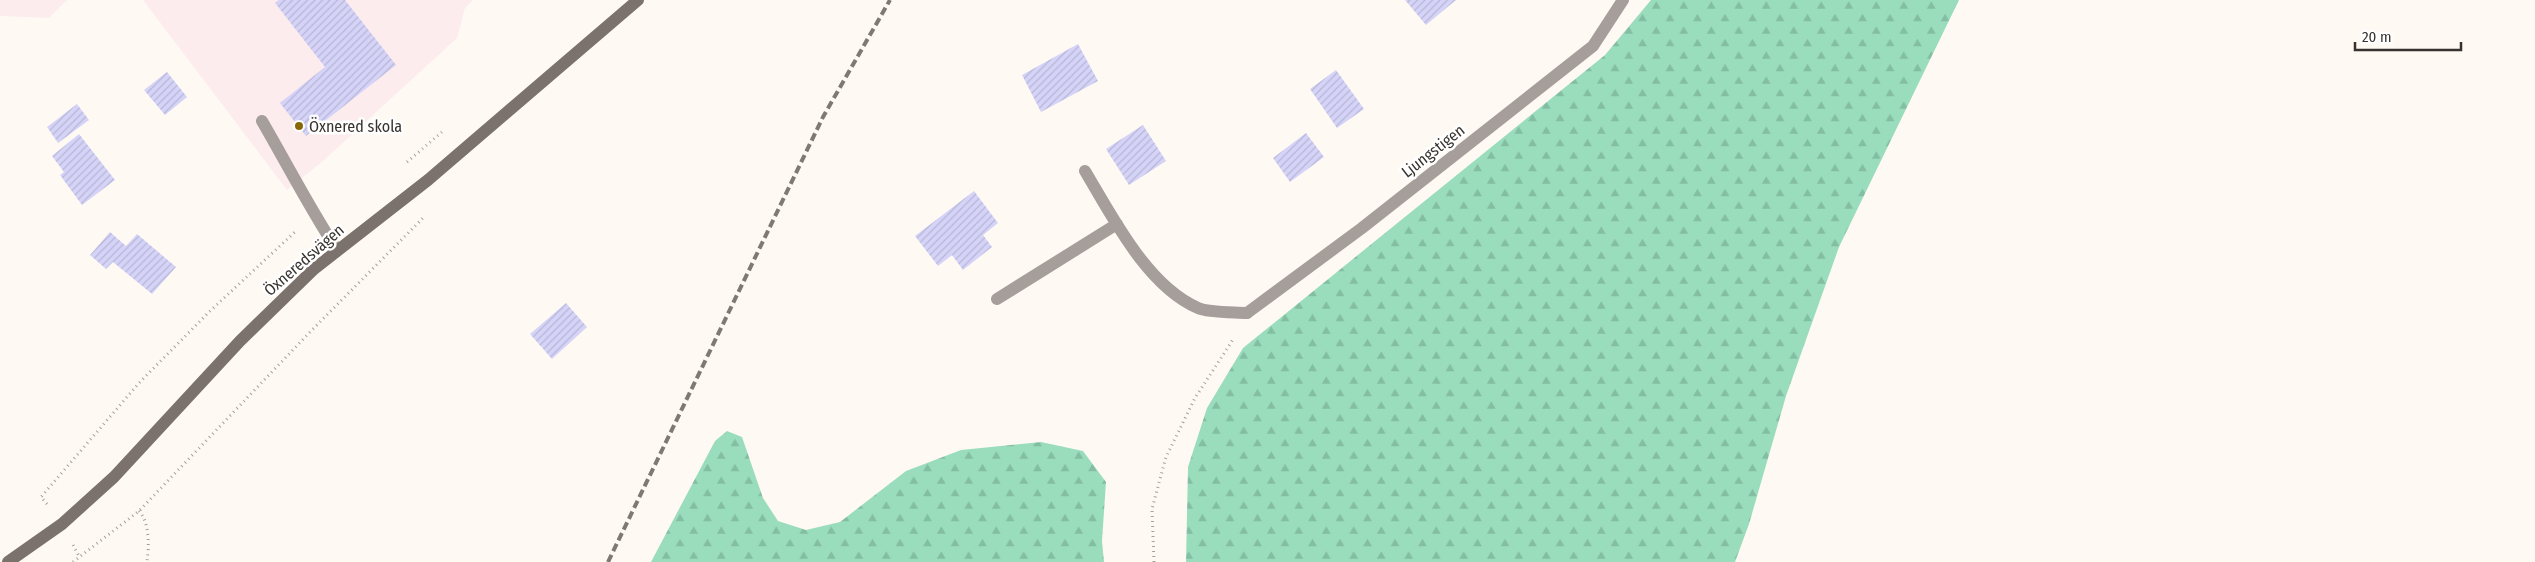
<svg xmlns="http://www.w3.org/2000/svg" width="2535" height="562" viewBox="0 0 2535 562" font-family="'Fira Sans Condensed',sans-serif">
<style>
.education{fill:#fcecee}
.forest{fill:url(#forest-firs)}
.building{fill:url(#building-hatch)}
.lines{fill:none;stroke-linecap:round;stroke-linejoin:round}
.path{stroke:#a6a09c;stroke-width:3;stroke-dasharray:1 4;stroke-linecap:butt}
.lane{stroke:#a59e9a;stroke-width:12}
.street{stroke:#a59e9a;stroke-width:12}
.secondary{stroke:#7c726d;stroke-width:12}
.rail{stroke:#7e7975;stroke-width:4;stroke-dasharray:8 4;stroke-linecap:butt}
.poi-dot{fill:#886704;stroke:#fff;stroke-width:2}
.labels{text-anchor:middle;dominant-baseline:central;stroke-width:5;stroke-linejoin:round;paint-order:stroke}
.poi-label{font-size:16px;fill:#37322e;stroke:#fff;text-anchor:start}
.street-label{font-size:16px;fill:#37322e;stroke:#fff}
</style>
<defs>
<pattern id="forest-firs" width="22" height="20" patternUnits="userSpaceOnUse" patternTransform="scale(1.25)"><rect width="22" height="20" fill="#99ddbc"/><path d="M5 1l3.5 6h-7zM16 11l3.5 6h-7z" fill="#84bea2"/></pattern>
<pattern id="building-hatch" width="6" height="6" patternUnits="userSpaceOnUse" patternTransform="scale(1.25)"><rect width="6" height="6" fill="#d5d4f8"/><path d="M-1 1l2-2M0 6l6-6M5 7l2-2" fill="none" stroke="#b7b6d5"/></pattern>
</defs>
<rect width="100%" height="100%" fill="#fff9f4"/>
<path class="education" d="M0,0h67l-18,18 -49,-2z
M143,0h330l-8,8 -8,30 -134,123 -36,29z"/>
<path class="forest" d="M1651,0h308l-120,247 -53,149 -37,128 -14,38h-549l2,-95 19,-59 36,-60 362,-293z
M727,431l15,6 21,61 15,23 28,9 34,-8 66,-51 55,-21 80,-8 42,9 23,31 -4,59 2,21h-453l64,-121z"/>
<path class="building" d="M279,0h66l51,65 -90,71 -26,-33 45,-36 -50,-64z
M1405,0h51l-30,25z
M1078,44l20,37 -57,31 -19,-37z
M1336,70l28,39 -27,19 -27,-39z
M167,72l20,25 -22,18 -21,-25z
M77,104l12,16 -31,23 -11,-16z
M1143,125l23,36 -37,24 -23,-36z
M1306,133l18,24 -34,25 -17,-24z
M79,134l36,46 -33,25 -22,-30 4,-3 -12,-16z
M974,191l24,32 -15,12 9,12 -29,23 -11,-15 -14,11 -23,-30z
M110,232l16,14 11,-12 39,33 -24,27 -39,-32 -7,7 -16,-14z
M566,303l21,24 -35,32 -22,-25z"/>
<g class="lines">
<path class="path" d="M407,162l35,-30
M47,504l-6,-7 98,-114 70,-71 87,-81
M139,511c11,12 10,36 8,51
M73,545l7,13
M73,562l66,-51 172,-180 114,-115
M1154,562l-2,-53 14,-52 29,-59 39,-60"/>
<path class="lane" d="M262,121c25,43 48,88 75,129
M1085,171c27,45 62,115 113,137 11,5 36,4 49,5
M997,299l120,-75"/>
<path class="street" d="M1247,313l115,-85 231,-182 30,-46"/>
<path class="secondary" d="M8,562l54,-38 52,-47 126,-136 74,-72 114,-89 210,-180"/>
<path class="rail" d="M608,562l215,-445 67,-117"/>
</g>
<circle class="poi-dot" cx="299" cy="126" r="5"/>
<g class="labels">
<g class="poi-label">
<text x="309" y="126">Öxnered skola</text>
</g>
<g class="street-label">
<text transform="translate(1433 151) rotate(-38)">Ljungstigen</text>
<text transform="translate(304 260) rotate(-41)">Öxneredsvägen</text>
</g>
</g>
<path d="M2355 42v8h106v-8" fill="none" stroke="#37322e" stroke-width="2.5"/>
<text x="2362" y="42" font-size="15" fill="#37322e" stroke="#ffffff" stroke-width="4" paint-order="stroke">20 m</text>
</svg>
